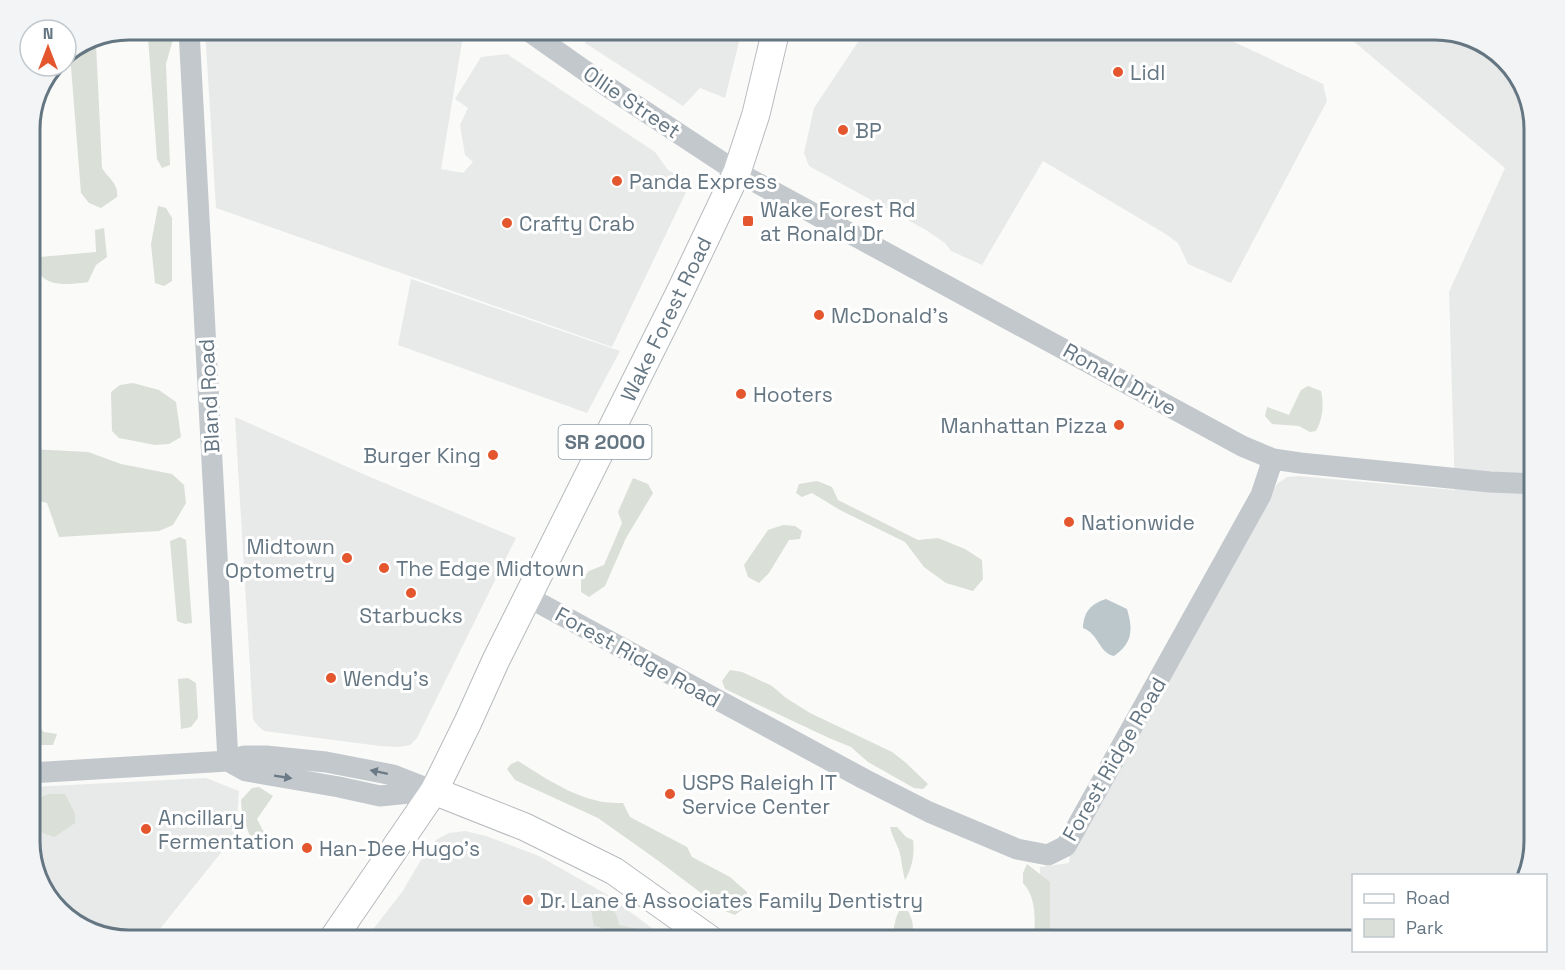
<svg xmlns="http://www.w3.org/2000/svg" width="1565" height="970" viewBox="0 0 1565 970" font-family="'Space Grotesk',sans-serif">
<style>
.built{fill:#e8e9e9}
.green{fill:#dadfd7}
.water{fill:#bbc7cb}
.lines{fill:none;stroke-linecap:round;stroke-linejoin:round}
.major-casing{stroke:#b5babe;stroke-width:29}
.minor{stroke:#c3c8cc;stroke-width:21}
.major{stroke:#fff;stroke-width:27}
.oneway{fill:#6a7a87}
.poi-dot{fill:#e4572e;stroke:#fff;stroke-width:2}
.labels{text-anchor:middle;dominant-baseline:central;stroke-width:6;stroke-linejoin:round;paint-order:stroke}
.shield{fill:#fff;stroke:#939fa8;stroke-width:1.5}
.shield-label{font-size:20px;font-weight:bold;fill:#657683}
.poi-label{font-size:21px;fill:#657683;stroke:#fff;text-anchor:start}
.street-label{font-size:21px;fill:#657683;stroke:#fff}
.rim{fill:none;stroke:#657683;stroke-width:3}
</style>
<rect width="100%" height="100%" fill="#fafaf8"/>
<path class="built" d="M205,30h259l-23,139 22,4 10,-11 -8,-7 -5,-30 8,-17 -13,-9 26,-42 26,-3 148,98 13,18 20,11v7l-76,159 -396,-139z
M589,30h153l-17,68 -25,-10 -17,18 -98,-63z
M866,30h348l16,10 93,44 4,17 -96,182 -43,-19 -10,-21 -14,-10 -121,-72 -61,104 -31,-14 -6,-8 -19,-13 -117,-64 -5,-13 10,-45z
M1340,30h96l50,13 36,36 13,44v718l-9,34 -172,1 -1,64h-313v-73l29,-4 1,-8 207,-371 10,-7 12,-1 156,14 -6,-198 56,-124z
M411,279l209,72 -33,62 -189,-68z
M235,417l135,60 146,61 -99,200 -7,7 -12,2 -18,-1 -116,-15 -6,-5 -5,-7z
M206,778l33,13 -2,29 -2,12 -7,12 -77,96h-22l-50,-13 -36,-36 -13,-44v-60z
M465,831l21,5 53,20 67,38 62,46h-296l2,-12 28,-36 22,-37 12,-15 13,-7z"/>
<path class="green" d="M142,30h31v9l-7,25 4,101 -8,3 -5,-9 -9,-122z
M96,44l6,124c6,10 17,16 15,29l-16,11 -12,-5 -8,-10 -11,-139z
M35,112l5,62 -10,1v-52z
M158,206l8,2 6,10v63l-8,5 -9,-3 -4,-39z
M104,228l3,29 -11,8 -8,17c-19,3 -57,7 -48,-25l56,-5 -1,-22z
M133,383l26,7 17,12 5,35 -12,7 -14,1 -36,-7 -7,-7 -1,-39 9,-7z
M1308,386l13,5c3,14 2,27 -5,40l-6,1 -11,-6 -27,-2 -7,-8 2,-9 22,8 12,-25z
M30,449l58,3 33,12 51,10 12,11 2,18 -13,22 -14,6 -100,6 -12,-34 -17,-4z
M633,478l15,6 5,9 -27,45 -21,48 -16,11 -8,-5v-12l8,-9 15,-6 18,-42 -4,-11z
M817,481l15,6 6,13 80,40 20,-2 27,11 17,11 1,19 -10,12 -27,-8 -22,-16 -19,-25 -65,-32 -28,-17 -10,4 -6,-4 3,-9z
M783,525l12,1 7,5 -2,8 -11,1 -20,33 -10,10 -11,-6 -4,-12 24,-35z
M180,537l6,3 6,83 -7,1 -8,-3 -7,-80z
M730,670l12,2 30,14 14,12 24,15 82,39 13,10 23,22 -5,5 -9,-1 -46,-26 -17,-15 -22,-9 -104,-49 -3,-8z
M188,678l8,5 2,35 -7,9 -10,2 -3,-50z
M30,693l4,5 2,26 8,8 13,2 -4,11h-23z
M518,761c32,20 66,44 105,42l7,14 57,30 5,10 38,20 17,15v14l-12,9 -10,-4 -65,-49 -62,-44 -83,-38 -8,-11 4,-5z
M259,787l14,9 -16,23 11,21 -7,8 -8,-3 -11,-31 -1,-14 11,-12z
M49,794h16l10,20v9l-21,14 -11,-4 -13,-8v-24z
M890,827h7l9,10 7,3c2,13 -1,29 -8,40 -3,-10 -3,-20 -6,-30 -3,-8 -7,-14 -9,-23z
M1027,864l23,18v58h-16c1,-19 3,-42 -11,-57v-10z
M593,897c14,7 24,11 26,28l18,4 18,11h-28l-24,-12 -9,-2 -4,-22z
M903,901c7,15 14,22 7,39h-19l5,-22z"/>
<path class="water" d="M1106,599l21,10c6,20 6,34 -13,47 -15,-3 -15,-22 -31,-28 1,-16 7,-24 23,-29z"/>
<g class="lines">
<g class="major-casing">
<path id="major" d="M434,791l91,36 89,44 97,69
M332,940l102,-149 34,-69 28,-62 183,-366 58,-122 19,-58 20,-84"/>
</g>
<path class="minor" d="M189,30l39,731
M527,30l81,57 129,85 505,274 31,13 27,4 190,19 45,2
M528,597l336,182 65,33 88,37 31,6 18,-9 195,-351 12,-36
M228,761l18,10 93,16 41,9 49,-5
M30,773l198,-12 16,-5h22l60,6 67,13 41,16"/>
<use href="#major" class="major"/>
</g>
<defs><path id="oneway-solid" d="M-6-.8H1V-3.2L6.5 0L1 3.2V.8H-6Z" transform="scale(1.5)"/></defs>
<g class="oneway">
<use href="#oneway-solid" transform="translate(379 772) rotate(-168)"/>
<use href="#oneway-solid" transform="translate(283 777) rotate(9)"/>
</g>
<g class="poi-dot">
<circle cx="1118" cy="72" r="6"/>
<circle cx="843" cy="130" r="6"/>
<circle cx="617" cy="181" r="6"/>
<rect x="742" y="215" width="12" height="12" rx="3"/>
<circle cx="507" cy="223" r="6"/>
<circle cx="819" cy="315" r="6"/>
<circle cx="741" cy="394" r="6"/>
<circle cx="1119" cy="425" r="6"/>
<circle cx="493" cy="455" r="6"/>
<circle cx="1069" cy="522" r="6"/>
<circle cx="347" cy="558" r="6"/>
<circle cx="384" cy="568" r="6"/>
<circle cx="411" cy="593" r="6"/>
<circle cx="331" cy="678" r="6"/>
<circle cx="670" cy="794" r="6"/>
<circle cx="146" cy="829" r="6"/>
<circle cx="307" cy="848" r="6"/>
<circle cx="528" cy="900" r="6"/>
</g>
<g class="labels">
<rect class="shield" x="558.5" y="425" width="93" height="34" rx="4.5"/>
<g class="shield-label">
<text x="605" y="442">SR 2000</text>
</g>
<g class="poi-label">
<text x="1130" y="72">Lidl</text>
<text x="855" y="130">BP</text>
<text x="629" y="181">Panda Express</text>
<text x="760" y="209">Wake Forest Rd<tspan x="760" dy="24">at Ronald Dr</tspan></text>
<text x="519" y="223">Crafty Crab</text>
<text x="831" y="315">McDonald's</text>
<text x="753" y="394">Hooters</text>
<text x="1107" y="425" text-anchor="end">Manhattan Pizza</text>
<text x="481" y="455" text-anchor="end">Burger King</text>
<text x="1081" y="522">Nationwide</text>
<text x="335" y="546" text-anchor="end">Midtown<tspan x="335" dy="24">Optometry</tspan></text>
<text x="396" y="568">The Edge Midtown</text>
<text x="411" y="615" text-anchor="middle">Starbucks</text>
<text x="343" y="678">Wendy's</text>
<text x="682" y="782">USPS Raleigh IT<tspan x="682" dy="24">Service Center</tspan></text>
<text x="158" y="817">Ancillary<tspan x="158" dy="24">Fermentation</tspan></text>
<text x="319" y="848">Han-Dee Hugo's</text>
<text x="540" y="900">Dr. Lane &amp; Associates Family Dentistry</text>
</g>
<g class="street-label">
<text transform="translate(632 102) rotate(34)">Ollie Street</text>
<text transform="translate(666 319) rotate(-64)">Wake Forest Road</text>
<text transform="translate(1120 379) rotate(29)">Ronald Drive</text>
<text transform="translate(209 396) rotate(-93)">Bland Road</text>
<text transform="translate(638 657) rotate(29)">Forest Ridge Road</text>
<text transform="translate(1114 759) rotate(-60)">Forest Ridge Road</text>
</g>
</g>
<path d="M0 0H1565V970H0ZM129 40H1435A89 89 0 0 1 1524 129V841A89 89 0 0 1 1435 930H129A89 89 0 0 1 40 841V129A89 89 0 0 1 129 40Z" fill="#f3f4f5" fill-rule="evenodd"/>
<path class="rim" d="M129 40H1435A89 89 0 0 1 1524 129V841A89 89 0 0 1 1435 930H129A89 89 0 0 1 40 841V129A89 89 0 0 1 129 40Z"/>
<rect x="1352" y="874" width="195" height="78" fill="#ffffff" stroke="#c1c8cd" stroke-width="1.5"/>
<rect x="1364" y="894" width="30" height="9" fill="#ffffff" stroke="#c1c8cd" stroke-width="1.5"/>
<text x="1406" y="904" font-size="18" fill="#657683">Road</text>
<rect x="1364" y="919" width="30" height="18" fill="#dadfd7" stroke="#c1c8cd" stroke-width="1.5"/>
<text x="1406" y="934" font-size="18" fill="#657683">Park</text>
<g transform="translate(48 48)"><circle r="28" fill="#ffffff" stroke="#c1c8cd" stroke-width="1.5"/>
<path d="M0-4.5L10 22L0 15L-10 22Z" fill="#e4572e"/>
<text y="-9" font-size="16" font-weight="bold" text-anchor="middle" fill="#657683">N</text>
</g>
</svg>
